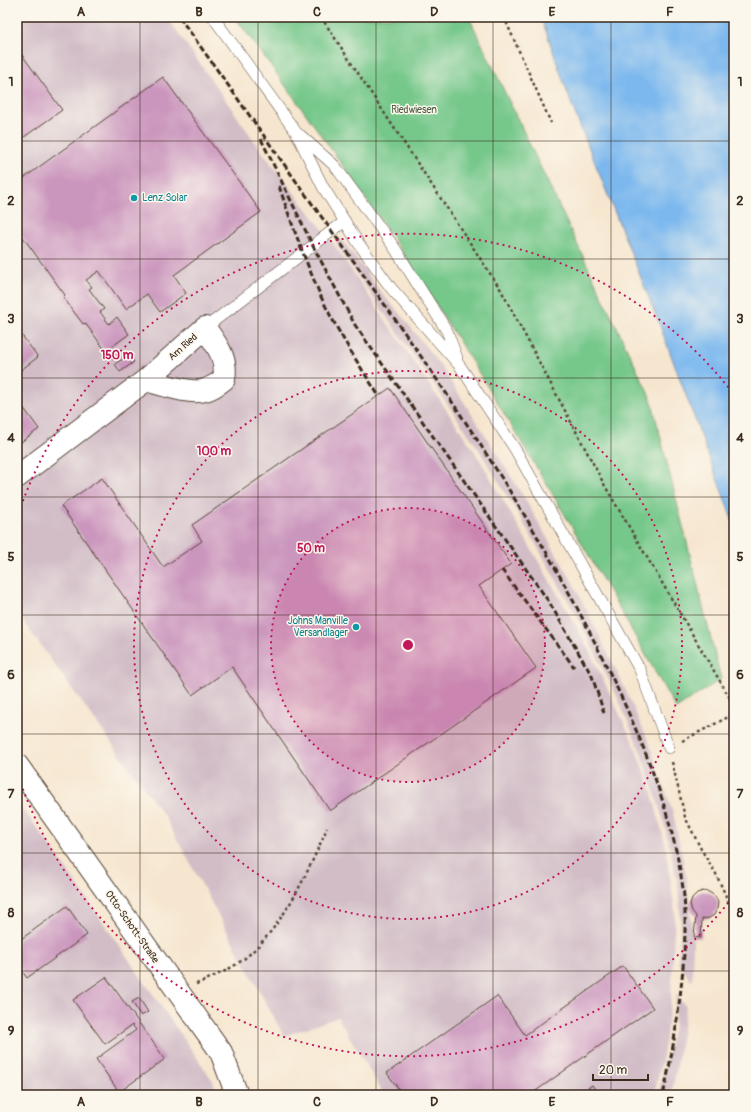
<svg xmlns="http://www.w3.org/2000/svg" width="751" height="1112" viewBox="0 0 751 1112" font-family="Pangolin,sans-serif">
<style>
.industrial{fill:#d2bdc7}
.green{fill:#75c78a;stroke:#587854}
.water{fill:#7bb8ee;stroke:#5b7186}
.building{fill:#cb96bd}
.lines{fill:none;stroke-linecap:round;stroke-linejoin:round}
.service-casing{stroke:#574639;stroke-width:12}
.minor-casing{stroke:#574639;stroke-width:24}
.path{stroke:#574639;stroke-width:2.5;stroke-dasharray:3 3;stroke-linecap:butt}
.service{stroke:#fff;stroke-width:11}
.minor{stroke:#fff;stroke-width:22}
.rail{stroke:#3b2a1e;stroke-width:3;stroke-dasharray:6 3;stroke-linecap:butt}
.grid{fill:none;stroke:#3b2a1e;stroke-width:1;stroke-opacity:0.55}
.ring{fill:none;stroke:#c2185b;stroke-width:2;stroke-dasharray:2 4}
.culture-dot{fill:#0f9aa8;stroke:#fbf7ec;stroke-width:1.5}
.labels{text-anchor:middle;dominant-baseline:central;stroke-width:3;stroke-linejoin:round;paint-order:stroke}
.park-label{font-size:10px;fill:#4c593e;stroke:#fbf7ec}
.culture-label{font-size:10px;fill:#0d838f;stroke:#fbf7ec;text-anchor:start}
.street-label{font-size:10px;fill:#3b2a1e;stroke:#fbf7ec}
.centre{fill:#c2185b;stroke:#fbf7ec;stroke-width:2}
.ring-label{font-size:12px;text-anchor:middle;font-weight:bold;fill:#c2185b;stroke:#fbf7ec;stroke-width:3;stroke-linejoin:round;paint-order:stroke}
.neatline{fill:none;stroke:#3b2a1e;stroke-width:1.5}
.grid-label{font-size:13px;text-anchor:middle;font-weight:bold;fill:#3b2a1e}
</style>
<rect width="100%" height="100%" fill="#fbf7ec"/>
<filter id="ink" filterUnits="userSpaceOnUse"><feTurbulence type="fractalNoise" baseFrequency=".025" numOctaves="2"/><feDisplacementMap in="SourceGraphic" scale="8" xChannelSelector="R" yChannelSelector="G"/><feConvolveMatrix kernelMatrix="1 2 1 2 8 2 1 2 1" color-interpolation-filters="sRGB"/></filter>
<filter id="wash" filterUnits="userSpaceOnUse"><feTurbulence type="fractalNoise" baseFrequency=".012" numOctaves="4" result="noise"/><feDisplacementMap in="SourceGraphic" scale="16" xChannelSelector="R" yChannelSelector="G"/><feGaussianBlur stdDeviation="0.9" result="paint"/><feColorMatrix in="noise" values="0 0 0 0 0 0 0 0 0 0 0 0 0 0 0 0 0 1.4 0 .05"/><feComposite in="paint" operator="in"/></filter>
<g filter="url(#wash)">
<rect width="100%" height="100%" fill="#f6e6cf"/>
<path class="industrial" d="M17,17h150l93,132 71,91 146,215 107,185 49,102 18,47 14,55 10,68 -4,86 -8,58 -9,39h-270l-46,-78 -54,19 -119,-219 -148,-204z
M341,238l39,53 26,30 38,50 45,70 36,58 47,82 49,99 28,63 24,70 13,61 7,68 -1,40 -14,-19 3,-39 -3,-40 -15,-66 -21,-63 -26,-61 -41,-81 -46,-81 -51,-84 -142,-204z
M17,801l36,49 160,231 5,14h-201z
M676,995l10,12 -11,70 -4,18h-13l16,-69z"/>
<path class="green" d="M235,17h234l182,382 70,280 -45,30c-82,-148 -169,-294 -260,-436 -57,-87 -119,-172 -181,-256z"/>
<path class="water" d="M541,17h193v507l-75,-201 -88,-220z"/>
<g id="blocks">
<path class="building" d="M17,48l45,62 -45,32z
M163,77l98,135 -87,63 12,18 -26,19 -13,-18 -21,15 -27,-38 -13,9 6,7 -3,2 15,20 -4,3 9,12 8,-7 12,17 -23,17 -21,-28 -2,1 -20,-27 2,-2 -48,-66v-46z
M17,329l21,28 -21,16z
M129,355l5,7 -14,10 -5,-8z
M390,388l121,176 -32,22 57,82 -206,143 -98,-144 -40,28 -131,-189 41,-28 61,89 39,-26 -10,-16z
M17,399l22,30 -22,16z
M703,891l6,1 6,4 3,6 -1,7 -3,6 -5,3 -7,1 -1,19 -7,-1 2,-21 -4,-5 -2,-7 2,-6 5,-5z
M67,906l20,29 -60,43 -10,-14v-22z
M623,966l30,42 -123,87h-127l-16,-22 110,-77 28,39z
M106,977l59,82 -46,33 -23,-33 40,-29 -4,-5 -27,19 -32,-44z
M139,998l9,14 -7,4 -9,-14z
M592,1085l7,10h-20z"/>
</g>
</g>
<g filter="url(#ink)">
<use href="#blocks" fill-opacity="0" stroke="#574639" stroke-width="1"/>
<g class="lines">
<g class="service-casing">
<path id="service" d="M213,17l83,115 27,55 36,57 32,44 69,78 55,83 125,221 29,78
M300,135l35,31 59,81 53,84 10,27
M205,328l140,-107"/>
</g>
<g class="minor-casing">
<path id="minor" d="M17,477l129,-97 59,-52c11,16 23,30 19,51 -6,5 -12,9 -19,11 -14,5 -44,-6 -59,-10
M17,765l204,287 16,43"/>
</g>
<path class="path" d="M321,17l180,273 104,196 129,219
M504,17l47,106
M682,741l52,-27
M672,762l13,55 16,32 15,25 18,40
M196,984c20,-8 40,-17 56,-32 35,-33 56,-80 75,-124"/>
<use href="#service" class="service"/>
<use href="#minor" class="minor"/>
<path class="rail" d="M179,17c57,78 111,157 168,235 95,132 187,264 258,411 34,69 65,142 77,219 5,29 3,57 1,86 -4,43 -10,85 -20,127
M261,139l52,107 42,79 194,277 43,74 12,37
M279,186c13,39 27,77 44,115 16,33 36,64 56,95
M502,570l72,97"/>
</g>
</g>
<path class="grid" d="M140,17v1078M258,17v1078M376,17v1078M493,17v1078M611,17v1078M17,141h717M17,259h717M17,378h717M17,497h717M17,615h717M17,734h717M17,853h717M17,971h717"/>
<circle cx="408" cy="645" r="137" fill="#c2185b" fill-opacity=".12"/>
<g class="ring">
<circle cx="408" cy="645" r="137"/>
<circle cx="408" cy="645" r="274"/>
<path d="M732 898A411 411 0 0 1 17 772M17 518A411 411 0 0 1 732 392"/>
</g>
<g class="culture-dot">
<circle cx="134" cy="198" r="4"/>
<circle cx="356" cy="627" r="4"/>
</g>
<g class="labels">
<g class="park-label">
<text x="414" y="110">Riedwiesen</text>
</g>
<g class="culture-label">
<text x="142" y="198">Lenz Solar</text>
<text x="348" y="621" text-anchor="end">Johns Manville<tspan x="348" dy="12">Versandlager</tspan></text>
</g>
<g class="street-label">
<text transform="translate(183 347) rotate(-42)">Am Ried</text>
<text transform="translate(132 927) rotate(55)">Otto-Schott-Straße</text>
</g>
</g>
<circle cx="408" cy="645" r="6" class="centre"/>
<g class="ring-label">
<text x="117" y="359">150 m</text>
<text x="214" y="455">100 m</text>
<text x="311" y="552">50 m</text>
</g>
<rect width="751" height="1112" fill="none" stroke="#fbf7ec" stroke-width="44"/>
<path d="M593 1074v6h55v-6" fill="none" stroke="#3b2a1e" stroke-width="2"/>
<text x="599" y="1074" font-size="12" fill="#3b2a1e" stroke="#fbf7ec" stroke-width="3" paint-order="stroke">20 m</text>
<rect x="22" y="22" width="707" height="1068" class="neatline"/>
<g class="grid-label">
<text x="81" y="16">A</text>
<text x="199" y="16">B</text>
<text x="317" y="16">C</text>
<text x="434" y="16">D</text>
<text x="552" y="16">E</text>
<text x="670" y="16">F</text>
<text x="11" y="86">1</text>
<text x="740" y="86">1</text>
<text x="11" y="205">2</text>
<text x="740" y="205">2</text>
<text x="11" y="323">3</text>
<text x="740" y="323">3</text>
<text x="11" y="442">4</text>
<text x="740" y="442">4</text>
<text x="11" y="561">5</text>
<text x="740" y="561">5</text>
<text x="11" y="679">6</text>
<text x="740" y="679">6</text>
<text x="11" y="798">7</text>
<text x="740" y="798">7</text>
<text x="11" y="917">8</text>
<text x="740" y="917">8</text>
<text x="11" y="1035">9</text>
<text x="740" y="1035">9</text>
<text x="81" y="1106">A</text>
<text x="199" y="1106">B</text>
<text x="317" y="1106">C</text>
<text x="434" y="1106">D</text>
<text x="552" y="1106">E</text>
<text x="670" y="1106">F</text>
</g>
</svg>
